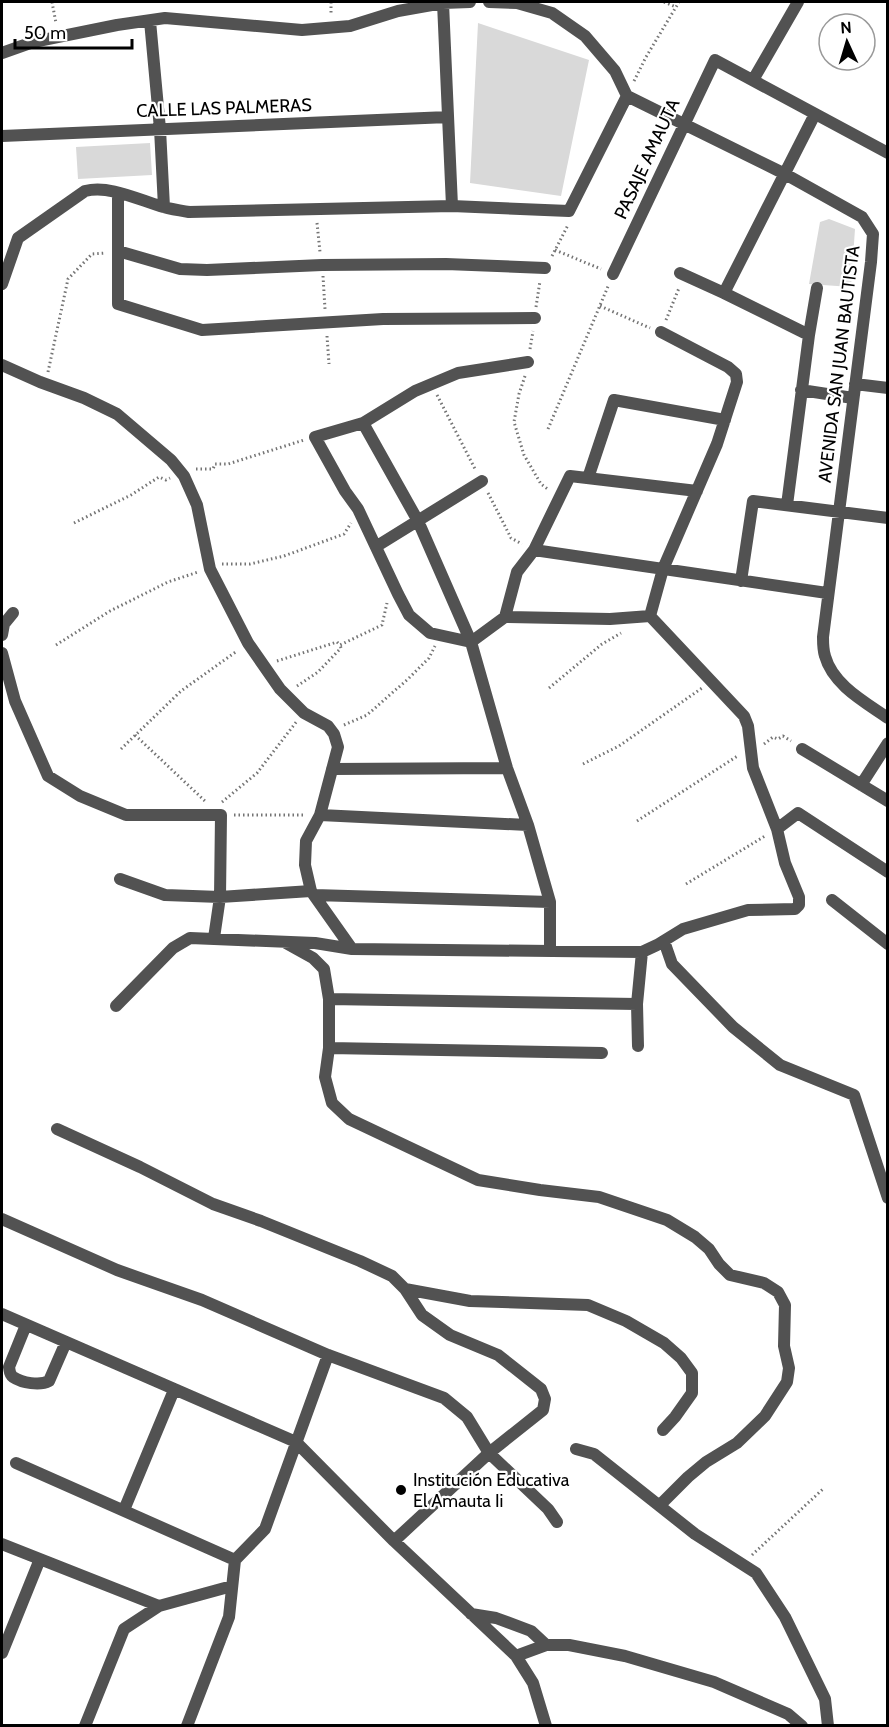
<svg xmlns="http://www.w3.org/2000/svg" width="889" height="1727" viewBox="0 0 889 1727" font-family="Cabin,sans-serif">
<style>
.green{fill:#d9d9d9}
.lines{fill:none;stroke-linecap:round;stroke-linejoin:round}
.path{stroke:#747474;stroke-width:3;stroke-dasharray:1.5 3;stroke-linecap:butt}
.street{stroke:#525252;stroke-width:12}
.poi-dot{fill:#000;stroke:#fff;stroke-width:2}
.labels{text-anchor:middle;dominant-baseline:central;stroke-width:4.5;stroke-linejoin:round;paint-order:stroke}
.street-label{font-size:18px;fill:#000;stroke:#fff}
.poi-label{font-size:18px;fill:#000;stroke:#fff;text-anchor:start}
</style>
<rect width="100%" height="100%" fill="#fff"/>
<path class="green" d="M478,23l111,37 -28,136 -91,-13z
M150,143l2,32 -74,4 -2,-32z
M829,219l26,10 -4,58 -42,-3 11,-62z"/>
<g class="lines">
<path class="path" d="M52,2l4,21
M331,2v11
M664,2l12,5
M634,81l12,-24 33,-55
M317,223l3,29
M555,250l46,19
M552,256l16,-31
M323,276l2,33
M600,306l50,22
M536,307l4,-26
M666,320l13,-32
M327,336l2,28
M530,349l3,-18
M48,372l20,-93 24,-25 14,-1
M525,376l-6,18 -5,28 10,33 17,29 8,6
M437,395l38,74
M548,429l61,-145
M196,469h17l2,-5h13l76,-24
M488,493l23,45 11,6
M74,523l57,-28 28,-18 7,3 4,-2
M222,564h28l34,-8 60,-22 7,-11
M56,645l54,-34 58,-29 30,-10
M277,661l60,-19 3,3 42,-20 5,-22
M297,686l21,-14 23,-24 -1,-3
M549,688l53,-44 19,-11
M344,725l23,-10 41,-36 21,-21 6,-12
M135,735l71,67
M764,744l9,-7 5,2 5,-3 8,5
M121,749l60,-58 56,-40
M583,764l36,-18 83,-58
M222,802l35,-29 40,-52
M234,815h72
M637,821l102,-66
M686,884l79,-48
M752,1555l71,-66"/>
<path class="street" d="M489,2l28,1 35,10 33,23 30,35 12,25
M443,3l9,203
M150,21l10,108 4,78
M2,53l31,-11 84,-17 48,-7 137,12 48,-4 48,-15 45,-8 27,-1
M753,80l45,-78
M627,96l158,78 77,43 11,17 -2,28 -48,375c0,6 0,13 2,19 8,29 40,46 63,62
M2,136l446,-19
M118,193v111l84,26 181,-11 152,-1
M118,251l62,18 27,1 115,-5 124,-1 99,4
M680,273l44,20 85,42
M613,274l102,-214 173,93
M2,284l16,-46 67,-47c24,-6 52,8 75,15 9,3 19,4 29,6l263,-6 117,5 58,-115
M724,293l91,-179
M528,362l-70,11 -43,18 -52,32 -48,14 30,54 13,18 40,85 11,21 21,18 41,9 34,-25 12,-45 17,-22 36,-74 127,15
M2,365l38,17 44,16 33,16 54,46 13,16 13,29 13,64 38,74 32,46 24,24 24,13 6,8 4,13 -18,68 -14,26 -1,24 6,26 41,58
M855,384l33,4
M801,390l52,8
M363,423l55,98 53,121 36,126 21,57 22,77v49
M588,478l26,-78 111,20
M787,505l22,-170 8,-47
M377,546l105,-65
M534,550l293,43
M741,581l12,-80 135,17
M505,617l105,2 40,-3
M2,635l2,-11 9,-11
M2,653l13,48 33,75 32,20 46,19h95l-1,82 -6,41
M802,749l86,52
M332,769l175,-1
M861,785l27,-42
M320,815l208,10
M777,829l21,-16 90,59
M120,879l45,16 55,2 91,-6
M314,895l236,7
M832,900l56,44
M664,941l8,23 61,63 47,38 74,30 34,103
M286,943l27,15 11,11 5,30v49l-4,29 7,26 17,16 129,61 62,10 59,7 68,23 28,17 14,12 10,15 11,11 34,8 14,9 7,13 -1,41 5,22 -2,14 -22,34 -28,27 -31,19 -18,15 -28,28
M329,999l308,5
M116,1006l57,-58 17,-10 125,5 37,6 290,3 15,-7 26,-16 65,-19 47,-1 4,-4v-8l-14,-34 -8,-34 -24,-61 -5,-42 -4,-10 -94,-100 13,-47 54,-125 20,-62 -1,-8 -8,-7 -67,-35
M638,1046l-1,-42 5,-52
M329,1048l273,5
M57,1129l83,38 73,37 48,17 99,40 32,15 13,13 17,26 28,20 48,20 43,34 4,10 -2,11 -54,43 -95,88
M2,1219l115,51 85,30 126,55 116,43 23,19 22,36 59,56 9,13
M405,1289l65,12 118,4 38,16 38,22 17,15 11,15v20l-17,24 -12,13
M2,1314l294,128 98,99 122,115 17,27 13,43
M26,1325l-17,42c1,4 0,7 4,10 9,6 27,9 36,4l17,-39
M576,1449l18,5 101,80 61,39 29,44 40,82 3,27
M16,1463l219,97
M124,1510l50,-120
M2,1544l157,62
M471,1614l25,4 35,13 15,14
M2,1653l38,-94
M516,1656l30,-11h23l56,11 89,26 74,32 14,12
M85,1726l39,-97 35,-23 73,-20
M187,1726l42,-109 6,-57 30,-31 63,-174"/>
</g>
<circle class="poi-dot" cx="401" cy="1490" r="6"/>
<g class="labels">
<g class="street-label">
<text transform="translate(224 108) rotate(-2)">CALLE LAS PALMERAS</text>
<text transform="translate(647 159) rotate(-65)">PASAJE AMAUTA</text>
<text transform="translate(839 364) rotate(-83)">AVENIDA SAN JUAN BAUTISTA</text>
</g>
<g class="poi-label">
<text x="413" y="1480">Institución Educativa<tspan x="413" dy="21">El Amauta Ii</tspan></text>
</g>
</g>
<rect width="889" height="1727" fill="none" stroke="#000000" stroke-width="6"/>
<g transform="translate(847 42) rotate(356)"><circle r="28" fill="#ffffff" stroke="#999999" stroke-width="1.5"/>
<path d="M0-4.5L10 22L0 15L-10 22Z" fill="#000000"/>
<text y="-9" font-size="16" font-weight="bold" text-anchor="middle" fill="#000000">N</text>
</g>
<path d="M15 39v9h117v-9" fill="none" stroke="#000000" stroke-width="3"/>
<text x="24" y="39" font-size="18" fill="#000000" stroke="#ffffff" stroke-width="4.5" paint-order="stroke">50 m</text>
</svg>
